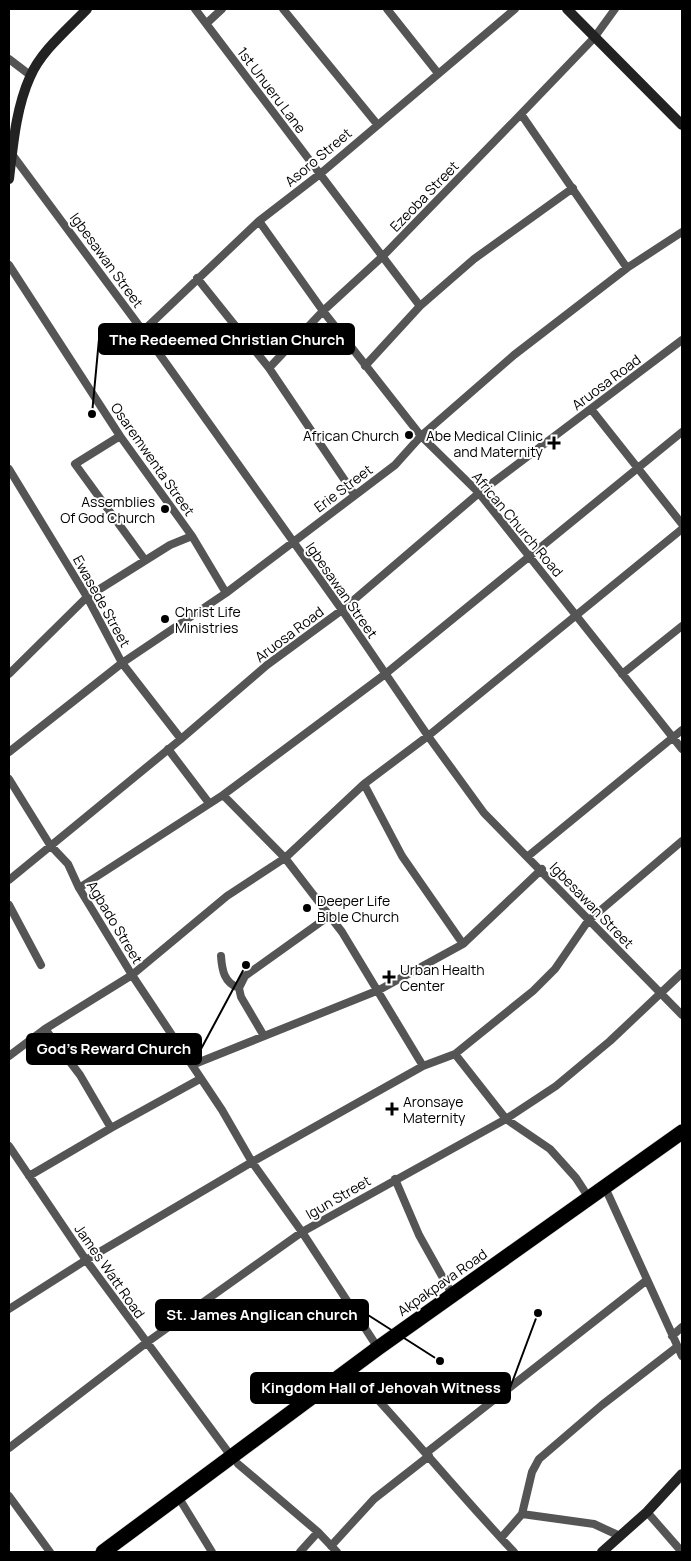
<svg xmlns="http://www.w3.org/2000/svg" width="691" height="1561" viewBox="0 0 691 1561" font-family="Manrope,sans-serif">
<style>
.lines{fill:none;stroke-linecap:round;stroke-linejoin:round}
.highway-casing{stroke:#dbdbdb;stroke-width:16}
.street{stroke:#555;stroke-width:8}
.secondary{stroke:#222;stroke-width:10}
.highway{stroke:#000;stroke-width:15}
.poi-dot{fill:#000;stroke:#fff;stroke-width:2}
.labels{text-anchor:middle;dominant-baseline:central;stroke-width:4;stroke-linejoin:round;paint-order:stroke}
.street-label{font-size:14px;fill:#000;stroke:#fff}
.poi-label{font-size:14px;fill:#000;stroke:#fff;text-anchor:start}
.leader{fill:none;stroke:#000;stroke-width:2}
.callout-dot{fill:#000;stroke:#fff;stroke-width:2}
.callout{fill:#000;stroke:#000;stroke-width:2}
.callout-label{font-size:15px;text-anchor:middle;font-weight:bold;fill:#fff}
</style>
<rect width="100%" height="100%" fill="#fff"/>
<g class="lines">
<g class="highway-casing">
<path id="highway" d="M103,1552l275,-204 304,-216"/>
</g>
<path class="street" d="M195,9l225,297
M283,9l94,115
M387,9l50,63
M207,23l15,-14
M9,59l21,16
M521,114l106,154
M11,153l132,178 199,279 86,126 56,77 198,202
M259,221l64,90 98,125 58,57 203,256
M9,265l111,171 72,100 34,57
M197,278l72,90 85,126
M143,331l116,-110 61,-47 195,-165
M365,366l55,-60 54,-47 99,-71
M269,368l54,-57 60,-55 138,-142 73,-76 21,-29
M591,409l91,115
M120,436l-45,28 70,96
M9,469l78,128 35,66 59,76
M9,674l78,-77 83,-52 22,-9
M622,674l60,-48
M168,749l41,54
M9,752l113,-89 104,-70 169,-128 26,-29 93,-81 113,-87 55,-36
M9,779l41,66 18,19 11,24 53,87 90,135 30,52 50,70 76,116
M364,784l38,72 61,88
M223,795l62,63 57,74 81,134
M527,857l155,-127
M9,880l172,-141 86,-74 75,-55 137,-117 203,-153
M79,888l144,-93 161,-120 298,-243
M9,905l32,60
M221,956c1,14 3,27 18,32
M45,1029l35,46 31,53
M264,1036l-23,-39 -2,-9 6,-12 84,-60
M455,1054l51,65 44,30 26,29 13,20
M9,1056l36,-27 87,-54 95,-79 58,-38 79,-74 64,-48 254,-207
M192,1065l187,-75 84,-46 79,-75
M9,1146l77,114 145,196
M29,1176l82,-48 89,-49
M395,1179l24,56 33,59
M608,1194l74,162
M9,1309l77,-49 166,-98 171,-96 32,-12 78,-63 22,-22 33,-48 94,-80
M672,1336l10,-9
M356,1376c54,57 104,119 158,176
M9,1448l137,-105 156,-111 204,-113 50,-33 54,-45 72,-68
M426,1453l221,-173
M238,1464l80,68 19,20
M9,1496l41,56
M182,1503l30,49
M647,1512l35,40
M522,1514l72,10 26,12
M501,1538l21,-24 10,-42 7,-13 63,-54 75,-58
M331,1546l43,-47 55,-43
M300,1552l18,-20"/>
<path class="secondary" d="M567,9l115,116
M9,179c4,-34 7,-71 21,-102 11,-26 38,-48 57,-68
M602,1552l45,-40 35,-38"/>
<use href="#highway" class="highway"/>
</g>
<g class="poi-dot">
<circle cx="409" cy="435" r="5"/>
<path d="M551.5 435.5h5v5h5v5h-5v5h-5v-5h-5v-5h5z"/>
<circle cx="165" cy="509" r="5"/>
<circle cx="165" cy="619" r="5"/>
<circle cx="307" cy="908" r="5"/>
<path d="M386.5 969.5h5v5h5v5h-5v5h-5v-5h-5v-5h5z"/>
<path d="M389.5 1101.5h5v5h5v5h-5v5h-5v-5h-5v-5h5z"/>
</g>
<g class="labels">
<g class="street-label">
<text transform="translate(272 90) rotate(53)">1st Unueru Lane</text>
<text transform="translate(318 157) rotate(-40)">Asoro Street</text>
<text transform="translate(424 196) rotate(-46)">Ezeoba Street</text>
<text transform="translate(107 260) rotate(54)">Igbesawan Street</text>
<text transform="translate(606 382) rotate(-37)">Aruosa Road</text>
<text transform="translate(153 459) rotate(55)">Osaremwenta Street</text>
<text transform="translate(343 488) rotate(-37)">Erie Street</text>
<text transform="translate(518 524) rotate(50)">African Church Road</text>
<text transform="translate(342 590) rotate(55)">Igbesawan Street</text>
<text transform="translate(102 601) rotate(61)">Ewasede Street</text>
<text transform="translate(289 634) rotate(-37)">Aruosa Road</text>
<text transform="translate(592 905) rotate(46)">Igbesawan Street</text>
<text transform="translate(115 922) rotate(59)">Agbado Street</text>
<text transform="translate(338 1197) rotate(-30)">Igun Street</text>
<text transform="translate(110 1271) rotate(55)">James Watt Road</text>
<text transform="translate(442 1282) rotate(-35)">Akpakpava Road</text>
</g>
<g class="poi-label">
<text x="399" y="435" text-anchor="end">African Church</text>
<text x="543" y="435" text-anchor="end">Abe Medical Clinic<tspan x="543" dy="16">and Maternity</tspan></text>
<text x="155" y="501" text-anchor="end">Assemblies<tspan x="155" dy="16">Of God Church</tspan></text>
<text x="175" y="611">Christ Life<tspan x="175" dy="16">Ministries</tspan></text>
<text x="317" y="900">Deeper Life<tspan x="317" dy="16">Bible Church</tspan></text>
<text x="400" y="969">Urban Health<tspan x="400" dy="16">Center</tspan></text>
<text x="403" y="1101">Aronsaye<tspan x="403" dy="16">Maternity</tspan></text>
</g>
</g>
<path class="leader" d="M92 414L99 339M246 965L201 1049M440 1361L368 1315M538 1313L510 1388"/>
<g class="callout-dot">
<circle cx="92" cy="414" r="5"/>
<circle cx="246" cy="965" r="5"/>
<circle cx="440" cy="1361" r="5"/>
<circle cx="538" cy="1313" r="5"/>
</g>
<g class="callout">
<rect x="99" y="324" width="255" height="30" rx="5"/>
<rect x="27" y="1034" width="174" height="30" rx="5"/>
<rect x="156" y="1300" width="212" height="30" rx="5"/>
<rect x="251" y="1373" width="259" height="30" rx="5"/>
</g>
<g class="callout-label">
<text x="227" y="345">The Redeemed Christian Church</text>
<text x="114" y="1054">God's Reward Church</text>
<text x="262" y="1320">St. James Anglican church</text>
<text x="381" y="1393">Kingdom Hall of Jehovah Witness</text>
</g>
<rect width="691" height="1561" fill="none" stroke="#000000" stroke-width="20"/>
</svg>
